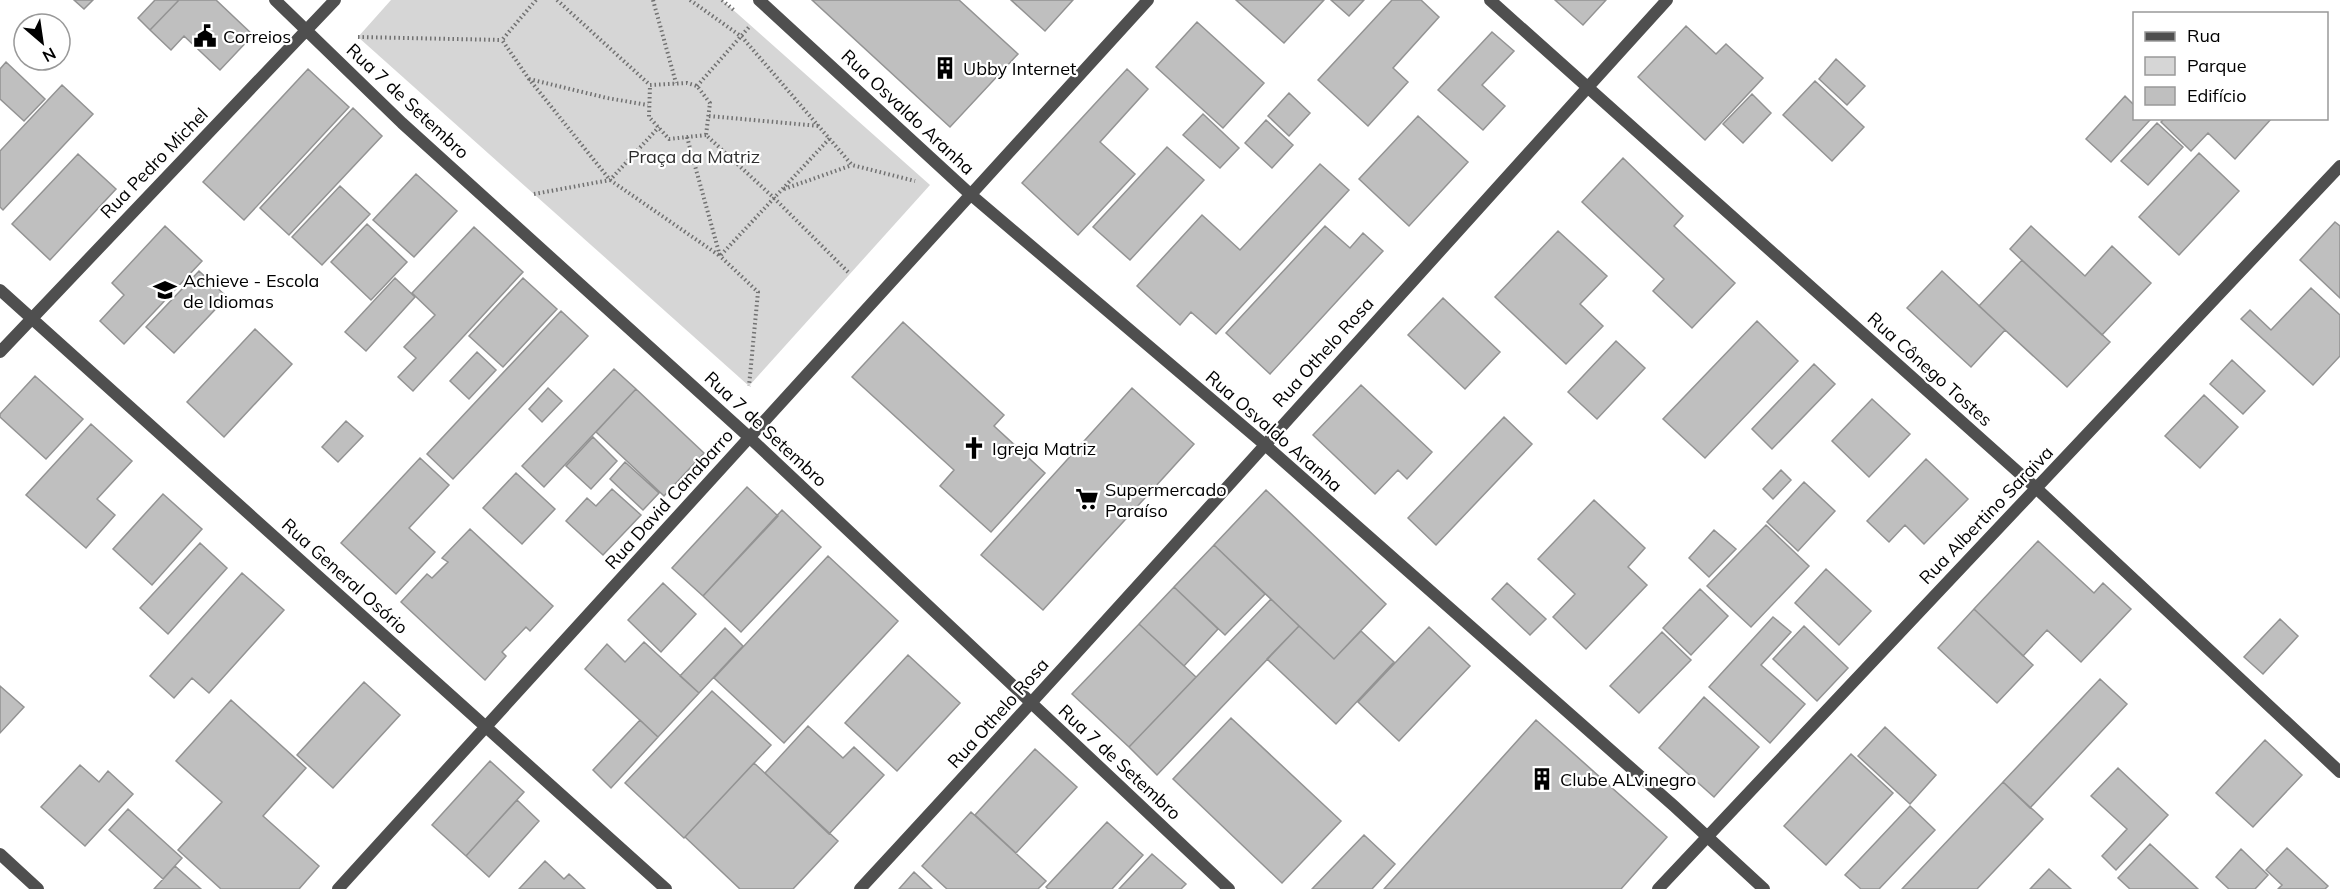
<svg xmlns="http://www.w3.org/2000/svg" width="2340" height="889" viewBox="0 0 2340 889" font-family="Mulish,sans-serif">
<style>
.green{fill:#d6d6d6}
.building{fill:#bfbfbf;stroke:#939393;stroke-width:1.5}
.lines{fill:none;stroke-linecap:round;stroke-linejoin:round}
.path{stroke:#717171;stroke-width:4;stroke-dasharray:1.5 3;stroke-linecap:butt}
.minor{stroke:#4f4f4f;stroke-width:12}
.labels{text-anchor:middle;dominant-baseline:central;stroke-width:4.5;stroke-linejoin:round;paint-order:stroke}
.poi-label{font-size:18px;fill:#000;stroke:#fff;text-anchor:start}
.street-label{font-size:18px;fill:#000;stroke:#fff}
.park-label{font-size:18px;fill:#2d2d2d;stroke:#fff}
</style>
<rect width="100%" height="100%" fill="#fff"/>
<path class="green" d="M391,0h331l208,185 -181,201 -391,-349z"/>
<path class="building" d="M74,0h19l-9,9z
M155,0h24l-29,30 -12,-12z
M179,0h37l37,35 -33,35 -36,-34 -13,14 -21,-20z
M812,0h147l59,54 -68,73z
M1011,0h62l-28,31z
M1236,0h88l-40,43z
M1331,0h33l-15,16z
M1392,0h29l18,17 -46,51 15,14 -40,44 -50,-46z
M1555,0h51l-23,25z
M1197,22l67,61 -41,45 -67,-61z
M1686,26l30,28 10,-10 37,34 -58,62 -67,-63z
M1492,32l22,19 -32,34 23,21 -22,24 -45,-40z
M1836,59l29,27 -18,19 -28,-26z
M6,62l39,37 -21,22 -24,-22v-30z
M308,69l41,38 -105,113 -41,-38z
M1127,69l21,20 -48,53 35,32 -57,61 -56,-52z
M1815,81l49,46 -32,34 -49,-46z
M62,85l31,29 -90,96 -3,-3v-56z
M1289,93l21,20 -21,23 -21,-20z
M1752,94l19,19 -28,30 -20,-19z
M2125,96l9,9v13l17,1 -40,43 -25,-23z
M353,108l29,28 -93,99 -29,-27z
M1203,114l36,34 -19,20 -37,-33z
M1418,116l50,46 -59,64 -50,-47z
M2165,118h107l-37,41 -27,-26 -17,18 -30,-29z
M1266,120l27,25 -21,23 -27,-25z
M2157,123l26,24 -35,38 -27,-24z
M1167,147l37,33 -74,80 -37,-33z
M2199,153l40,38 -60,64 -40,-38z
M78,154l38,35 -66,71 -38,-36z
M1623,158l60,58 -9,10 61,57 -43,45 -39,-37 11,-12 -82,-77z
M1320,164l29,26 -133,144 -25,-22 -11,13 -43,-39 65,-71 38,35z
M416,174l41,37 -43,46 -41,-37z
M340,186l30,28 -48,51 -30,-28z
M2335,222l5,4v72l-40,-38z
M367,224l40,38 -36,38 -40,-38z
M165,226l37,35 -78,83 -24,-23 24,-26 -12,-12z
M1325,226l25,22 13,-15 20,18 -113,123 -44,-41z
M2031,226l54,50 27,-30 39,37 -49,52 -92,-86z
M474,227l49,45 -110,119 -15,-14 18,-19 -12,-11 31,-32 -23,-22z
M1558,231l49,45 -27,28 23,22 -37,38 -71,-67z
M2022,260l88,82 -43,45 -88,-81z
M199,271l28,26 -53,56 -28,-26z
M1942,271l63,59 -34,37 -64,-59z
M395,278l20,19 -49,54 -21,-19z
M523,278l34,31 -54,58 -34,-31z
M2311,288l29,27v41l-27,29 -72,-66 9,-9 21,20z
M1443,298l57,54 -35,37 -57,-54z
M561,311l27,25 -135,143 -26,-25z
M1757,321l41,40 -93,97 -42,-39z
M903,322l101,93 -10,11 51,47 -54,59 -51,-46 14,-16 -102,-93z
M255,329l37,35 -68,73 -37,-35z
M1616,341l29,27 -48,51 -29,-27z
M477,352l19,18 -27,29 -19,-18z
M2232,360l33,31 -22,23 -33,-30z
M1814,364l21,20 -63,65 -20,-20z
M614,369l22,20 -92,98 -22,-21z
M35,376l48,43 -37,40 -46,-42v-3z
M1361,385l71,67 -25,27 -9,-9 -23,24 -62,-59z
M548,388l14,13 -20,21 -13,-13z
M1132,388l62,56 -151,166 -62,-55z
M636,389l68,64 -40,43 -68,-64z
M2204,395l34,32 -38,41 -35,-32z
M1872,399l38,35 -41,43 -37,-36z
M1504,417l28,27 -96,101 -28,-27z
M346,421l17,15 -25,26 -16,-15z
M91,424l41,37 -35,38 18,16 -29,33 -60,-53z
M593,437l24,24 -26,28 -25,-23z
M420,458l29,27 -40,43 26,24 -39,42 -55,-51z
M1926,459l42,40 -44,45 -19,-19 -16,17 -22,-21z
M625,462l34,31 -16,17 -33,-31z
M1781,470l10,10 -18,19 -10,-10z
M516,473l39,36 -33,35 -39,-36z
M1804,482l31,29 -37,40 -31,-29z
M747,487l31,29 -75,80 -31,-28z
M612,489l29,26 -38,40 -37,-34 21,-23 9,8z
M1266,490l120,114 -52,55 -120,-114z
M163,494l39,35 -50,56 -39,-36z
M1594,500l51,48 -17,19 19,18 -61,64 -33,-32 22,-23 -37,-35z
M782,510l39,37 -80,85 -38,-36z
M1766,525l43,41 -58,61 -44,-41z
M470,529l83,77 -23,25 -4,-4 -24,25 4,4 -21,24 -84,-78 26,-28 5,4 16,-16 -6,-4z
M1714,530l22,19 -27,28 -20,-19z
M2038,541l56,52 9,-10 28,26 -50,53 -34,-32 -24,26 -49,-47z
M200,543l27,25 -59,66 -28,-26z
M1214,545l51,49 -40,41 -51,-48z
M828,556l70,65 -114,122 -70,-65z
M1826,569l45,42 -32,34 -44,-42z
M242,573l42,37 -75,83 -17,-15 -18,20 -24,-22z
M663,583l33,31 -35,38 -33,-32z
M1507,583l39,36 -16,16 -38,-36z
M1174,587l44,42 -34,37 -45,-42z
M1700,589l28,27 -37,39 -28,-27z
M1271,599l28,27 -142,149 -28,-28z
M1974,609l59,56 -36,38 -59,-55z
M1773,617l18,15 -30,33 44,39 -35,39 -61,-56z
M2280,619l18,17 -35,38 -19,-17z
M1139,624l57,53 -67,70 -57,-53z
M1299,626l35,33 27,-28 33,31 -58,62 -69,-65z
M1804,626l44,42 -31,33 -44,-42z
M1429,627l41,39 -71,75 -41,-39z
M725,628l18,18 -44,47 -19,-17z
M1662,632l29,28 -52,53 -29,-27z
M644,642l55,51 -41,44 -73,-68 22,-25 18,18z
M908,655l52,48 -63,68 -52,-48z
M2100,679l27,25 -97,104 -27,-26z
M364,682l36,33 -67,73 -36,-33z
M0,686l24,21 -24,26z
M712,691l59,54 -87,93 -59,-55z
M1704,697l55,50 -45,50 -55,-49z
M231,700l75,68 -43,48 56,50 -20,23h-78l-43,-39 44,-48 -46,-41z
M1231,718l110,103 -59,62 -109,-104z
M640,720l18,17 -47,51 -18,-18z
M1536,720l131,117 -46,52h-237z
M808,726l35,32 11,-11 30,28 -55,59 -64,-61z
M1885,727l51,48 -26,29 -52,-48z
M2265,740l37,35 -49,52 -37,-34z
M1035,749l42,38 -61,66 -41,-38z
M1851,754l42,39 -67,72 -42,-39z
M490,761l34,31 -58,64 -34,-31z
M754,763l84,78 -45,48h-53l-55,-52z
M80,765l19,17 9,-11 25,23 -48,52 -44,-39z
M2118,768l50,47 -52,55 -14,-14 25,-27 -36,-33z
M2003,782l40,37 -66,70h-75z
M517,800l22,21 -50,56 -23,-21z
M1910,806l25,24 -56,59h-18l-16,-14z
M128,809l54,49 -19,21 -54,-49z
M971,812l75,69 -8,8h-91l-25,-23z
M1107,822l36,33 -31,34h-64l-2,-2z
M1364,835l31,29 -23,25h-60z
M2150,844l48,45h-68l-12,-11z
M2287,848l41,38 -3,3h-47l4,-4 -16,-15z
M2241,849l27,26 -13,14h-26l-13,-12z
M1152,854l34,30 -5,5h-62z
M545,861l19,18 5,-5 16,15h-66z
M175,866l26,23h-47z
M2049,869l22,20h-41z
M914,872l18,17h-33z"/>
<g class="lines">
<path class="path" d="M536,0l-34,40 27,39 81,101 110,76 110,-118
M557,0l93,85
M653,0l23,83
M690,0l52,37 110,128 63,16
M722,0l13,11
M358,37l144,3
M529,79l78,19 41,7
M697,86l53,-60
M709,116l110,10
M706,135l-37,4 -20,-22 1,-32 37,-2 10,3 13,17 -4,32 68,63 76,76
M687,137l33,119 38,36 -9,94
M784,189l68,-24
M534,194l76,-14 49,-53"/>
<path class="minor" d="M275,0l127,123 347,314 480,452
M759,0l211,194 294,250 410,362 90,83
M1490,0l546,488 304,284
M0,290l666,599
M0,352l335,-352
M0,854l38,35
M338,889l810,-889
M860,889c272,-293 538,-593 807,-889
M1658,889l682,-723"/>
</g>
<defs>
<g id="civic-bare" transform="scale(1.8)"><path d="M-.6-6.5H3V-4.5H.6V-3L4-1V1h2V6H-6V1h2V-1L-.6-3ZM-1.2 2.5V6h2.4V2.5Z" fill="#000" stroke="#fff" stroke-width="2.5" paint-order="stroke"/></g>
<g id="building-bare" transform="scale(1.8)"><path d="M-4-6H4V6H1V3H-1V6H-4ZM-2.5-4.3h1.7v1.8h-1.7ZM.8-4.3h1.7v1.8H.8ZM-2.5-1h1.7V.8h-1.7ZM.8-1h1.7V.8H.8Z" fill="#000" stroke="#fff" stroke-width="2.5" paint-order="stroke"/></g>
<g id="school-bare" transform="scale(1.8)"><path d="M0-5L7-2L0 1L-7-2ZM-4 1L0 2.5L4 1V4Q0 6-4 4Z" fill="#000" stroke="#fff" stroke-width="2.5" paint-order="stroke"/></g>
<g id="church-bare" transform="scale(1.8)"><path d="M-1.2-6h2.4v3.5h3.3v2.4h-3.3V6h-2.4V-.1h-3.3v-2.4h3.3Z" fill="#000" stroke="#fff" stroke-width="2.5" paint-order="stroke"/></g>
<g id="supermarket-bare" transform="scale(1.8)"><path d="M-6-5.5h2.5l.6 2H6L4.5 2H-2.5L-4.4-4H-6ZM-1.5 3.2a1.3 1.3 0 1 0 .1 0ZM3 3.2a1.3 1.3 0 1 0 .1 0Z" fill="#000" stroke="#fff" stroke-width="2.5" paint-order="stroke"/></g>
</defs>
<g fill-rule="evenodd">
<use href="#civic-bare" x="205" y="36"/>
<use href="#building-bare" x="945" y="68"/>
<use href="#school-bare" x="165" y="290"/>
<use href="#church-bare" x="974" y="448"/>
<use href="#supermarket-bare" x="1087" y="499"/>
<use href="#building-bare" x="1542" y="779"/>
</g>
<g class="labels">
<g class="poi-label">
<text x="223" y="36">Correios</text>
<text x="963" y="68">Ubby Internet</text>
<text x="183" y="280">Achieve - Escola<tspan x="183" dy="21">de Idiomas</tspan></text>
<text x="992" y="448">Igreja Matriz</text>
<text x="1105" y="489">Supermercado<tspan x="1105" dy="21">Paraíso</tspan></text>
<text x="1560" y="779">Clube ALvinegro</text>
</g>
<g class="street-label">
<text transform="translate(408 101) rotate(43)">Rua 7 de Setembro</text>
<text transform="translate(908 112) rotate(43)">Rua Osvaldo Aranha</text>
<text transform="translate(154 163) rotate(-46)">Rua Pedro Michel</text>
<text transform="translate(1323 352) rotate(-48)">Rua Othelo Rosa</text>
<text transform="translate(1930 369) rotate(42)">Rua Cônego Tostes</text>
<text transform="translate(766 429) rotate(43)">Rua 7 de Setembro</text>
<text transform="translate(1274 431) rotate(41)">Rua Osvaldo Aranha</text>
<text transform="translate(669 499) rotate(-48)">Rua David Canabarro</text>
<text transform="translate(1986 515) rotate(-46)">Rua Albertino Saraiva</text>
<text transform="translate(345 576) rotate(42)">Rua General Osório</text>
<text transform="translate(998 713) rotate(-48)">Rua Othelo Rosa</text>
<text transform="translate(1120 762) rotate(43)">Rua 7 de Setembro</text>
</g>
<g class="park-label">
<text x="694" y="156">Praça da Matriz</text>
</g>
</g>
<rect x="2133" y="12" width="195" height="108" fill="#ffffff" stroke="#999999" stroke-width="1.5"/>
<rect x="2145" y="32" width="30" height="9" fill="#4f4f4f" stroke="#999999" stroke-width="1.5"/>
<text x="2187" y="42" font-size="18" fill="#000000">Rua</text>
<rect x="2145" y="57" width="30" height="18" fill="#d6d6d6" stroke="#999999" stroke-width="1.5"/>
<text x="2187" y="72" font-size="18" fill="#000000">Parque</text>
<rect x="2145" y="87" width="30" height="18" fill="#bfbfbf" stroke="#999999" stroke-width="1.5"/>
<text x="2187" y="102" font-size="18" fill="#000000">Edifício</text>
<g transform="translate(42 42) rotate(151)"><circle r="28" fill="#ffffff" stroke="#999999" stroke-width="1.5"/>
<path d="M0-4.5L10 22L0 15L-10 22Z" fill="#000000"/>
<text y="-9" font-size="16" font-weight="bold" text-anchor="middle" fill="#000000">N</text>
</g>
</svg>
